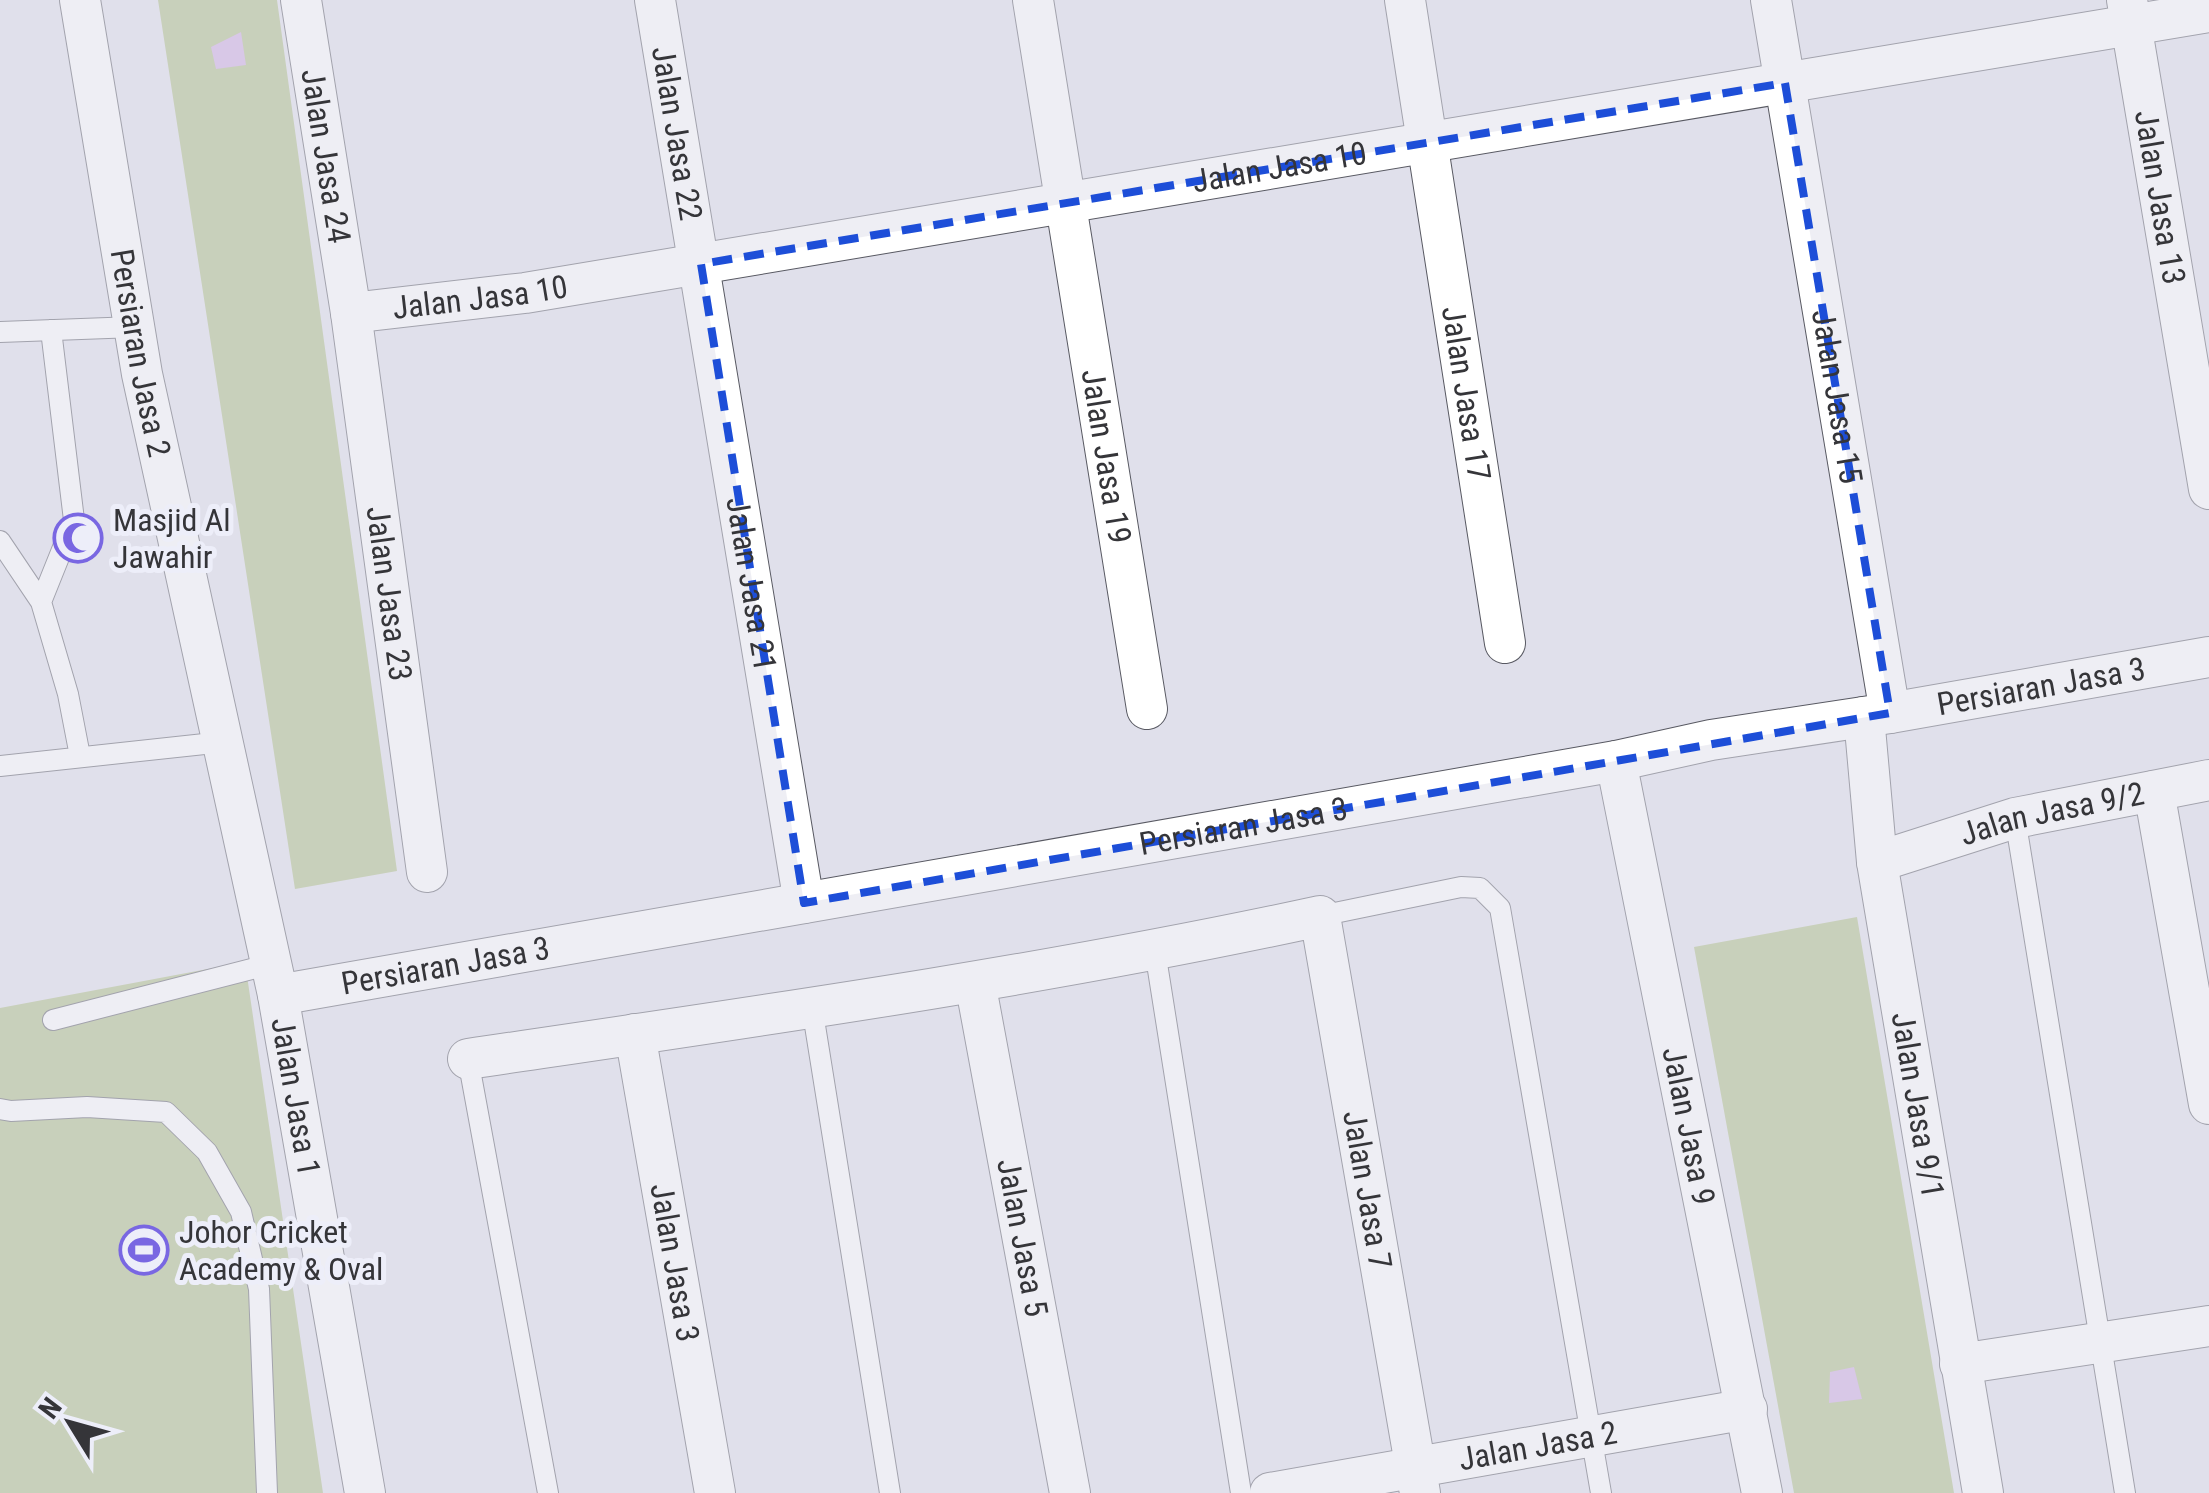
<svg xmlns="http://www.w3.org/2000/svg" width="2209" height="1493" viewBox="0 0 2209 1493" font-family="'Roboto Condensed',sans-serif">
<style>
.green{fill:#acbc80}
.building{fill:#ceaae3}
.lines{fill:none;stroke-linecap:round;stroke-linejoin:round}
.service-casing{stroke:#585962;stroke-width:22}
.minor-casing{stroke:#585962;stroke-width:42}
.service{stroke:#fff;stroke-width:20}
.minor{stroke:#fff;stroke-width:40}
.marked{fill:none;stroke:#1d4ed8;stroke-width:8;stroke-dasharray:20 12;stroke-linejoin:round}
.labels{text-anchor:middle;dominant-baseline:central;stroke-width:10;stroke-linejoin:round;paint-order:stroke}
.street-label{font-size:32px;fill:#353539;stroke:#edeef9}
.poi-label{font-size:32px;fill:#353539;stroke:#edeef9;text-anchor:start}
</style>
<rect width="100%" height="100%" fill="#e0e0eb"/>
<path class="green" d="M158,0h119l120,871 -102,18z
M1857,917l97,576h-160l-100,-546z
M245,962l78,531h-323v-485z"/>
<path class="building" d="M241,32l5,33 -30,4 -5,-22z
M1854,1367l8,32 -33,4 1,-31z"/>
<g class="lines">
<g class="service-casing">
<path id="service" d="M0,332l135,-5
M0,541l41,61 27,92 12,62
M41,602l33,-82 -23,-190
M0,766l223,-24
M2015,818l110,675
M1320,916l141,-29 19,1 20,20 101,585
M1155,951l86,542
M812,1007l78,486
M53,1020l218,-56
M468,1059l80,434
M0,1109l11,2 76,-4 79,5 41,40 34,60 18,77 8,204"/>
</g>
<g class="minor-casing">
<g id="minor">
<path id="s1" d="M80,0l62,374 136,621 87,498"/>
<path id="s2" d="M301,0l50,313 76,559"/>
<path id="s3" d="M655,0l149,903"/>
<path id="s4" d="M1033,0l114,709"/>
<path id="s5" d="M1405,0l100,643"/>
<path id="s6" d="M1771,0l119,713"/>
<path id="s7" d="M2127,0l82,489"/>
<path id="s8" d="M351,313l174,-20 1684,-281"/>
<path id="s9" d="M1864,717l13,145 106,631"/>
<path id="s10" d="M1616,761l146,732"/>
<path d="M2154,791l55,313"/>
<path id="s11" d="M1877,862l138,-44 194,-38"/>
<path id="s12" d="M975,982l95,511"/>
<path id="s13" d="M278,995l1338,-234 95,-21 179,-27 319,-56"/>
<path id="s14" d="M635,1034l80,459"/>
<path id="s15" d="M468,1059c285,-42 570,-82 852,-143l100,577"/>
<path d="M1960,1364l249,-38"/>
<path id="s16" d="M1270,1493l477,-84"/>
</g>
</g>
<use href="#service" class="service"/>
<use href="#minor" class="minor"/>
</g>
<path d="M0 0H2209V1493H0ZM1785,83l105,630 -1086,190 -103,-639z" fill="#e0e0eb" fill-opacity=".55" fill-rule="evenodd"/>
<path class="marked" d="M1785,83l105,630 -1086,190 -103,-639z"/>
<defs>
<g id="mosque-ring" transform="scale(2.5)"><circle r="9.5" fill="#edeef9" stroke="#7967e2" stroke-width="1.5"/><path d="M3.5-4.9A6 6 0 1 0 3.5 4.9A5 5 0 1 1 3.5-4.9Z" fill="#7967e2"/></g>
<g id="stadium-ring" transform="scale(2.5)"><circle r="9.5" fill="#edeef9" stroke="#7967e2" stroke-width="1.5"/><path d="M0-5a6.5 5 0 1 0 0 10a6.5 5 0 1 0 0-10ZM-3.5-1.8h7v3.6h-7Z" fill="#7967e2"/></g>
</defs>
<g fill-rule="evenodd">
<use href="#mosque-ring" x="78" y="538"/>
<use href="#stadium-ring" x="144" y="1250"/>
</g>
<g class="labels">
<g class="street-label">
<text stroke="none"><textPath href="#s3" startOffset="135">Jalan Jasa 22</textPath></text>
<text stroke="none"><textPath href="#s2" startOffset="158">Jalan Jasa 24</textPath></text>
<text stroke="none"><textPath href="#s8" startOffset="940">Jalan Jasa 10</textPath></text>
<text stroke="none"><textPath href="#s7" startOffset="200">Jalan Jasa 13</textPath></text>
<text stroke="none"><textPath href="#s8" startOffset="130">Jalan Jasa 10</textPath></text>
<text stroke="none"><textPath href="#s1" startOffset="358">Persiaran Jasa 2</textPath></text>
<text stroke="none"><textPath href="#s5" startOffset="398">Jalan Jasa 17</textPath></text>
<text stroke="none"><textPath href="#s6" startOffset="402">Jalan Jasa 15</textPath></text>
<text stroke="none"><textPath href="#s4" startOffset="462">Jalan Jasa 19</textPath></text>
<text stroke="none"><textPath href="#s3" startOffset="592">Jalan Jasa 21</textPath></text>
<text stroke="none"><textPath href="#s2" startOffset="600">Jalan Jasa 23</textPath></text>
<text stroke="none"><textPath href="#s13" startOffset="1790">Persiaran Jasa 3</textPath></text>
<text stroke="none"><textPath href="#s11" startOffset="182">Jalan Jasa 9/2</textPath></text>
<text stroke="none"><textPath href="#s13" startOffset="980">Persiaran Jasa 3</textPath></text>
<text stroke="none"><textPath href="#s13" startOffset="170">Persiaran Jasa 3</textPath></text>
<text stroke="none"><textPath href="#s1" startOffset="1118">Jalan Jasa 1</textPath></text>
<text stroke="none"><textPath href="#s9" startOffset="392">Jalan Jasa 9/1</textPath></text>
<text stroke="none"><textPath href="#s10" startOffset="372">Jalan Jasa 9</textPath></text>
<text stroke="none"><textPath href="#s15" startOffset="1142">Jalan Jasa 7</textPath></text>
<text stroke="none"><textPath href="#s12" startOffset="260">Jalan Jasa 5</textPath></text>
<text stroke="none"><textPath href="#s14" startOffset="232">Jalan Jasa 3</textPath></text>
<text stroke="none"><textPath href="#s16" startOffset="272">Jalan Jasa 2</textPath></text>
</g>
<g class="poi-label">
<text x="113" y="520">Masjid Al<tspan x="113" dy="37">Jawahir</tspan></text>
<text x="179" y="1232">Johor Cricket<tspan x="179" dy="37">Academy &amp; Oval</tspan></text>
</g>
</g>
<g transform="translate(70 1423) rotate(307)" stroke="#edeef9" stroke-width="8" paint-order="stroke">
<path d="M0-8L18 38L0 25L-18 38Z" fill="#353539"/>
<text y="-15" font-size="28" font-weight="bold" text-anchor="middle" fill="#353539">N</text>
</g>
</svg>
